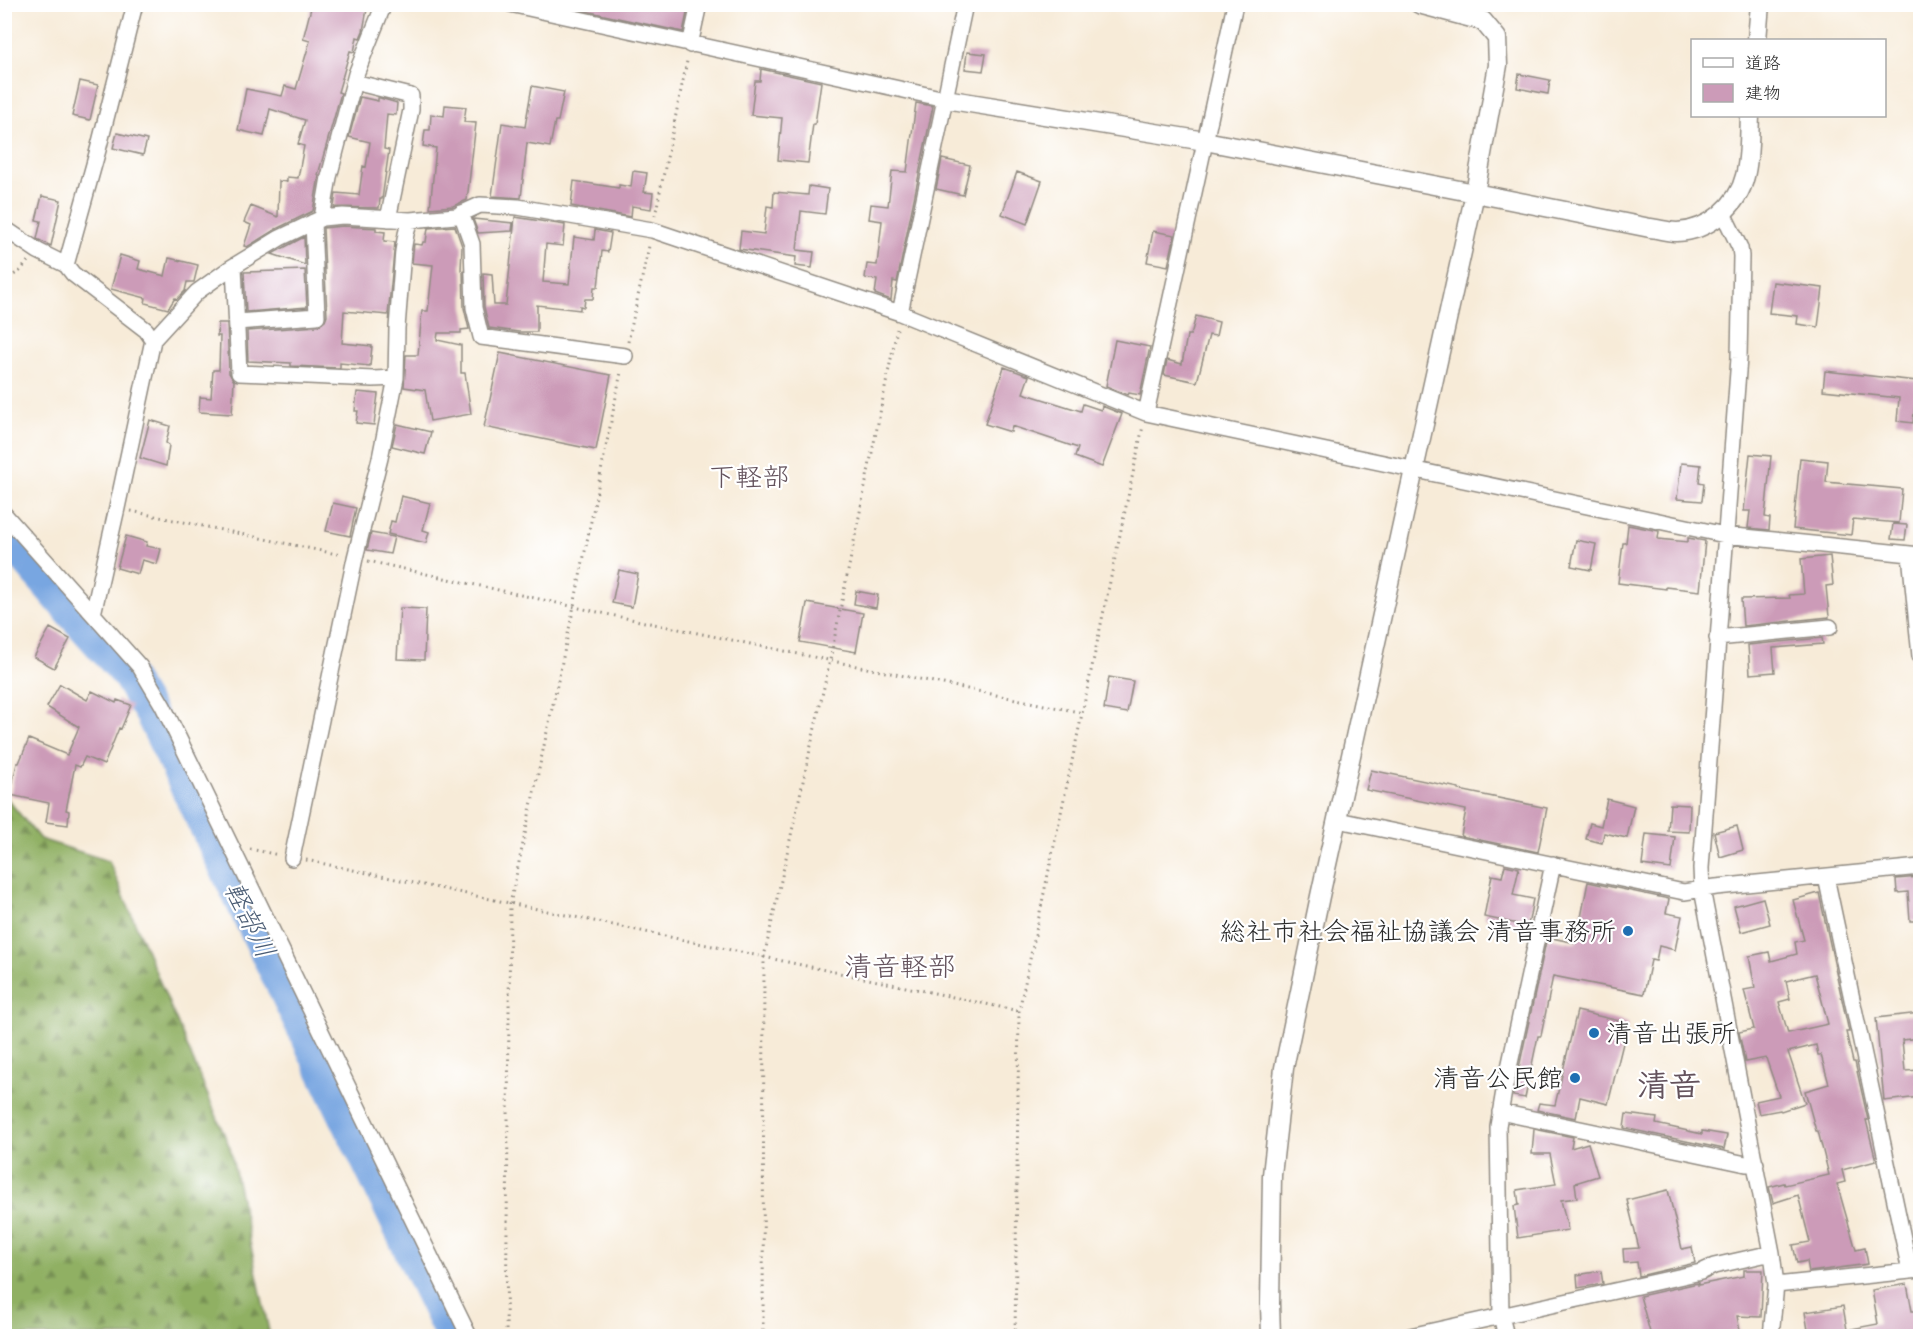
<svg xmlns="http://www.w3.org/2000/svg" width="1925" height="1341" viewBox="0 0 1925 1341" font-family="Caveat,'Klee One',sans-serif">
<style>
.forest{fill:url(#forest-firs);stroke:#5e6e47;stroke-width:1.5}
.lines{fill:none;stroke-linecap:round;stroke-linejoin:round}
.river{stroke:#78a6e1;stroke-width:32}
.building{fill:#cc9bb8;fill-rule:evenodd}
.minor-casing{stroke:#918b82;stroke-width:18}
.tertiary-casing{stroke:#918b82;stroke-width:21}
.path{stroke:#918b82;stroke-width:3;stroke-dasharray:1.5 4.5;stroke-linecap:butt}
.minor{stroke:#fff;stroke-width:15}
.tertiary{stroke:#fff;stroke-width:18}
.poi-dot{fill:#1f6fb2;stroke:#fff;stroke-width:2}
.labels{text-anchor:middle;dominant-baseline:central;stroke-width:4.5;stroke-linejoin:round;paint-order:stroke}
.poi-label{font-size:26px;fill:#2b2b2b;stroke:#fff;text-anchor:end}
.neighbourhood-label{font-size:27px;fill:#63525c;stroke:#fff}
.water-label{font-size:27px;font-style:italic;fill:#4a5c74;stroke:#fff}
.quarter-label{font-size:28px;fill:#63525c;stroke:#fff}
.district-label{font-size:32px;font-weight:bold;fill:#63525c;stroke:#fff}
</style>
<defs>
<pattern id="forest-firs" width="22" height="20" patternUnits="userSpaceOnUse" patternTransform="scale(1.5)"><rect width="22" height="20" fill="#90b063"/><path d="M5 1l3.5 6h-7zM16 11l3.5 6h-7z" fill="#768f52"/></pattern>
</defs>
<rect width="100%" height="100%" fill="#fff"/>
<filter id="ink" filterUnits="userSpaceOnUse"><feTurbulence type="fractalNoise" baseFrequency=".0167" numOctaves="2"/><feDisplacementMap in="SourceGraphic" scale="12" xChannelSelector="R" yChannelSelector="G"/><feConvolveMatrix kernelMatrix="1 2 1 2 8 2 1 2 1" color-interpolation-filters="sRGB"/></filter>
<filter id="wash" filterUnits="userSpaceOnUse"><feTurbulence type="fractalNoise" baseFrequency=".008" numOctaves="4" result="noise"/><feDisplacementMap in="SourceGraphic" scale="24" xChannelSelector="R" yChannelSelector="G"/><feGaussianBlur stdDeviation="1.35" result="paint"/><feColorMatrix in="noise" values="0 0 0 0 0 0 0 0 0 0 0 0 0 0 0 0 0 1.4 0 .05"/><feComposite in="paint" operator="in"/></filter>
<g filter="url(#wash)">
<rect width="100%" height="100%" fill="#f7ebd8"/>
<path class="forest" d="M5,796l35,43 69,22 121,287 40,188h-265z"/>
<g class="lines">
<path class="river" d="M4,534l70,82 53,59 24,40 300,621"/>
</g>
<g id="blocks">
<path class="building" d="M312,4h56l-5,27 -3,7 -3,-1 -3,15 -4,-1 -12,41 3,1 -23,82 1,1 -6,35 -37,18 -29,18 -3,-1 7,-21 -7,-3 7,-16 27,11 1,-36 8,1v-5l11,1 6,-32 -6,-2 7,-24 -35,-11 -6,27 -26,-6 8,-41 36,7 3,-10 11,3 14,-48 -7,-2z
M582,4h107l-6,28 -102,-22z
M967,52l19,2 -3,17 -18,-2z
M761,69l60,13 -6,42h-2l-5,39 -30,-3 4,-42 -31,-3 4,-34h5z
M1519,74l31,6 -2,14 -31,-6z
M80,81l18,4 -8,35 -18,-4z
M532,86l32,6 -6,29h-3l-5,26 -23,-4 -6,55 -29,-2 10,-73 23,4z
M360,97l18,4v-3h2l17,5 -1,12 -9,-1 -3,35 5,1 -7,49h-2l-1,9 -45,-1 2,-14 23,2 4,-29 3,1 4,-25 -21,-5z
M916,103l17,3 -36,176 -4,-1 -2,19 -16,-6 2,-14 -12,-2 2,-14 10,1 5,-44 -13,-2 2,-15 17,2 4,-35 15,1z
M445,105l21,2 -2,15 12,1 -9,77 -14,6 -23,2 6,-60 -13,-2 2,-16h5l1,-16 13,2z
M117,133l30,7 -4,15 -30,-7z
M942,159l28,6 -7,30 -27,-6z
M633,171l14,2 -3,19 9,1 -2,16 -19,-3 -1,11 -60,-11 3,-25 45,7v-3l12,2z
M1017,172l25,9 -15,43 -25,-10z
M809,186l19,3 -3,25 -24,-3 -4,39 17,2 -2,16 -17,-2 1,-9 -57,-8 2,-18 23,3 3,-28 6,1 1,-15 34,3z
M42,196l19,4 -10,46 -14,-7 4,-18 -5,-1z
M515,217l50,8 -2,21 -17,-2 -3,38 26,2 5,-47 20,3 1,-10 16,3 -3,19 -6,-1 -4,36h-4l-1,12h-8l-1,8 -4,-1v4l-43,-5v27h-18l-30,-4 -5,-21 -1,-34 9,1 2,31h12z
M473,219l40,4 -1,8 -34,2z
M343,226l33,2v3l9,1 -1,9 11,1 -7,73 -44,-4 -2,32 30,3 -2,20 -30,-3v5l-49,-2v-3l-43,-2 -1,-30 71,-5 7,-5 2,-5 -4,-88z
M455,226l7,20 -1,24 2,1 1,37 5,21 -8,1v3h-23l-1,7 24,5v28h4l6,41 -41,7 -5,-31 -21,-3 2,-32h12l4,-44h6l5,-46 -21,-2 1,-11 1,-8 8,1 1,-3h3l2,-14z
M1153,231l22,4 -7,31 -21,-4z
M304,237l1,28 -33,-11 13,-7z
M120,255l20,6 -2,8 27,7 4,-18 29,7 -4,17h-7l-2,9 -8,8 -2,-1 -7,11 -23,-6 1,-5 -35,-9z
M305,270l2,37 -61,5 -2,-40z
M1773,282l50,6 -5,39 -21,-3 1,-8 -29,-3z
M1196,316l23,6 -3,14 -7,-1 -12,47 -33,-7 3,-15 15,4 5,-29h4z
M218,323h9l2,50 5,8 -2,33 -33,-2 1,-15 11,1 2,-28h6l1,-34h-3z
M1115,340l35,7 -10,48 -11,-2 -1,2 -22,-9z
M500,353l111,22 -15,75 -112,-23z
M1004,367l25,9 -6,17 58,18 2,-7 18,6 1,-4 20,8 -20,53 -27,-10 3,-9 -66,-22 -1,6 -26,-8z
M1825,371l92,10 -4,42 -16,-2 2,-23 -76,-8z
M357,392l21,2 -4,31 -18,-2 2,-12h-3z
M150,420l20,6 -4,17 3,2 -3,21 -26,-8z
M397,424l34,8 -6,22 -33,-8z
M1750,454l21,2 -6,61 5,1 -1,12 -21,-2 2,-17h-6z
M1800,458l28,3 -2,21 76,7 -3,34 -46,-4 -2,16 -58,-6z
M1681,463l20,2 -2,17 5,1 -2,18 -25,-2z
M401,496l29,7 -7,27 6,2 -3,11 -38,-9 3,-13 4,1z
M333,503l23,5 -6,28 -24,-5z
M1893,524l14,1 -2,15 -14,-1z
M1628,525l31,6 -1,8 30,3v-4l17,3 -5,50 -34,-4v2l-48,-6 5,-40h3z
M371,533l23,4 -4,17 -23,-4z
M126,536l21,6 -1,4 15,3 -4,15 -15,-4 -4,14 -21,-6z
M1576,540l20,4 -5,26 -20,-4z
M1830,556l3,29 -7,1 3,31 -86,9 -2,-27 49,-1 -1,-3 15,-1 -3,-35z
M619,570l19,4 -6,33 -20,-4z
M856,591l22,4 -2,13 -22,-4z
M807,603l56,10 -7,39 -56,-10z
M400,608l26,1 -2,51 -27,-1z
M50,628l20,11 -16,29 -20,-11z
M1822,638l1,6 -50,4 2,24 -25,2 -2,-29z
M1109,677l24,4 -6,32 -23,-4z
M60,684l27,16 5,-9 24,12 1,-3 14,5 -10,24 -2,-1 -15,37 -19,-8 -5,10 -5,-2 -9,45 3,1 -1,14 -22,-3 3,-19 -39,-8 7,-32h2l10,-24 38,16 12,-28 -32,-20z
M1371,770l88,18v2l88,18 -9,44 -77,-16 5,-26 -100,-20z
M1607,799l27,7 -7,32 -23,-5 -2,10 -16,-4 4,-16 11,3z
M1670,804l20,1 -1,27 -21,-1z
M1737,826l6,24 -23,7 -6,-25z
M1646,834l29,3 -4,32 -29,-4z
M1505,865l14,3 -6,27 20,4 -5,27 -44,-9 8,-42 10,2z
M1920,877v44h-10l-2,-29 -11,1 -1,-14z
M1588,882l81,17 -3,14 16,3 -7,34 -16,-4 -3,15 -5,-1 -7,34 -91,-18 -12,60h-3l-13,62 -12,-2 34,-159 29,6z
M1819,893l30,139h-3l7,30h2l13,58h-2l10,41 -34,9 3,12 -8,2 19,66 9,-2 3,16 -59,8 -2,-11 -10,2 -4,-18 17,-3 -12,-47 -25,8 -4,-16 15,-4 1,2 44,-10 -11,-44h-2l-11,-40 24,-7 -8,-29h-3l-2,-10 -28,7 17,51 -24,8 -1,-1 -21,4 -3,-13 23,-5 -13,-38 -21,4 -6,-30 15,-3 -10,-39 11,-2 -6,-32 20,-4 2,9 26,-7 -2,-12 9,-2 -11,-40zM1815,974l13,50 -40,9 -9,-31 11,-3 -4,-18z
M1763,898l7,26 -29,8 -7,-26z
M1577,1011l51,12 -20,81 -28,-7 -4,21 -39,-8 2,-7 16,2z
M1920,1013v25l-18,2 3,31 15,-1v27l-36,4 -8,-83z
M1626,1114l31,4 -1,6 46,10v-3l25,4 -3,14 -100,-21z
M1534,1129l39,8 -2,11 17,-5 10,33 -23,7 2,15 -16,2 7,30 -50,8 -4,-32 5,-1 -2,-15 39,-6 -6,-30h-18z
M1668,1190l14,59 10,-2 3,16 -56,13 -2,-14 -13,1 -1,-14 16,-1 -12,-48z
M1744,1270h19l-2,47 -24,-1 3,15 -24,5h-65l-11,-40 58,-13v2l46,-9z
M1601,1271l2,13 -25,4 -1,-13z
M1907,1284l5,27h8v25h-68l-1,-7 27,-5 -6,-34z
M1843,1306l5,30h-39l-4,-24z"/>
</g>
</g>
<g filter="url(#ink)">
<use href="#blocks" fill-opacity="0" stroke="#918b82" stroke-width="1.5"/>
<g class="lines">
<g class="minor-casing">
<path id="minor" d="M510,4l435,95
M690,45l9,-41
M354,82l57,14v14l-23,109
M461,213l11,31 2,64 7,29 144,19
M1723,213l17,35 1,8 -2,102 -38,510 1,21 70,364 4,32 -5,51
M322,218l7,-41 27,-103 28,-70
M4,228l34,23 28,14 7,9 73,56 7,10
M66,265l32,-115 37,-146
M234,266l5,107 134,6 23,-1
M900,313l65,-309
M237,322l80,-6 -4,-94
M1146,413l89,-409
M4,514l136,153 23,39 306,630
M1910,554l10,102
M93,614l24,-106 36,-168 44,-48 32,-23 51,-31 42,-20 21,-2 67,4 46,-4 24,-11 38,2 134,23 248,83 246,100 579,122 195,20
M1717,638l113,-11
M1338,820l346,72 32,-5 204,-20
M292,858l63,-300 25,-100 16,-80 1,-50 6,-77 3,-17 4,-14
M1826,877l84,394
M1500,1112l246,52h10
M1776,1285l144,-15
M1410,1336l291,-64 13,-6 58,-13
M1506,1336l-5,-20 -3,-190 6,-35 49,-227"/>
</g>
<g class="tertiary-casing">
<path id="tertiary" d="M1757,40l3,-36
M945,99l260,42 270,52 23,-128 -1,-27 -14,-17 -64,-17
M1271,1336l-1,-32 2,-129 12,-107 36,-172 155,-703 175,35c9,1 18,4 27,4 31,-1 61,-26 68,-56 5,-19 4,-41 5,-60"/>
</g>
<path class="path" d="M655,216l32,-155
M4,281l16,-10 8,-10
M628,342l21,-96
M131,511l210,44
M368,561l243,54 472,98
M250,849l29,6
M306,860l713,151
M506,1336l4,-432 64,-298 47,-234
M763,1336l1,-379 66,-297 67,-331
M1015,1336l4,-325 124,-585"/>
<use href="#minor" class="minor"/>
<use href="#tertiary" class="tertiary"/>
</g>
</g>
<g class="poi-dot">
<circle cx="1628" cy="931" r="6"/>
<circle cx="1594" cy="1033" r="6"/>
<circle cx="1575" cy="1078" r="6"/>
</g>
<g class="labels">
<g class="poi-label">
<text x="1616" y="931">総社市社会福祉協議会 清音事務所</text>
<text x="1606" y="1033" text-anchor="start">清音出張所</text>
<text x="1563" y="1078">清音公民館</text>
</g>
<g class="neighbourhood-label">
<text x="749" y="477">下軽部</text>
</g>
<g class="water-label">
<text transform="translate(250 920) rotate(64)">軽部川</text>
</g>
<g class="quarter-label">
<text x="900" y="966">清音軽部</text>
</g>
<g class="district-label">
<text x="1669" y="1085">清音</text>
</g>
</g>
<rect width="1925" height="1341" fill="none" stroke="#fff" stroke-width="24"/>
<rect x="1691" y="39" width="195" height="78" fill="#ffffff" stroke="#aaaaaa" stroke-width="1.5"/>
<rect x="1703" y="58" width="30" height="9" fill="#ffffff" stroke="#aaaaaa" stroke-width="1.5"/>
<text x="1745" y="69" font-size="18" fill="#2b2b2b">道路</text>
<rect x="1703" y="84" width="30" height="18" fill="#cc9bb8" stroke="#aaaaaa" stroke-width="1.5"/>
<text x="1745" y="99" font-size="18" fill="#2b2b2b">建物</text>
</svg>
